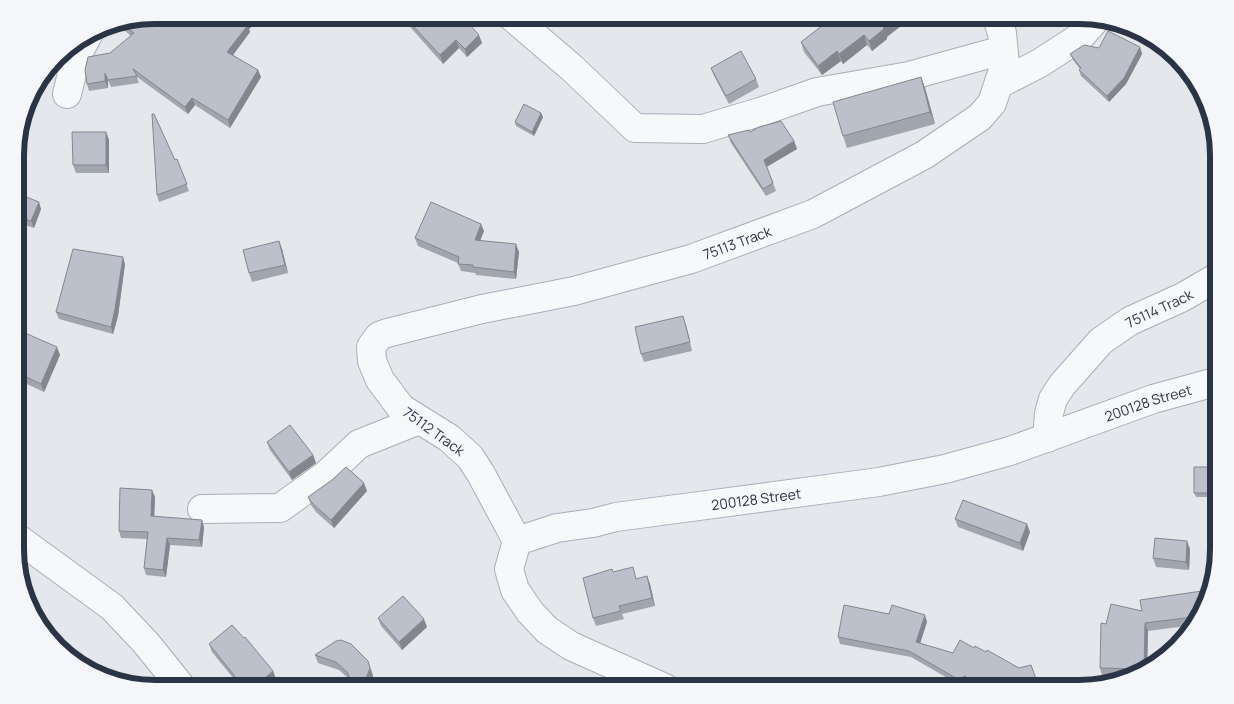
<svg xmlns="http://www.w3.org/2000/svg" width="1234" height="704" viewBox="0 0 1234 704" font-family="Manrope,sans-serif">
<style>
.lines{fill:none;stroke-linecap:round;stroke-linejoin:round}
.minor-casing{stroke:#a9aeb7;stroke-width:30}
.minor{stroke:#f7f8fa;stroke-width:28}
.wall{fill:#a1a5ae}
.shaded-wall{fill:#83868d}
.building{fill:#bbc0ca;stroke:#83868d}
.labels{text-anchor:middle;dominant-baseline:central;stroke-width:5;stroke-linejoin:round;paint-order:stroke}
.street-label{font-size:14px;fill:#2b3445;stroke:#f4f6f9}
.rim{fill:none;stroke:#2b3445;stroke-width:6}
</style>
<rect width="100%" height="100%" fill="#e4e7ec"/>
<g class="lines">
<g class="minor-casing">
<g id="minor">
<path d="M510,15l62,53 63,60 68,1 60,-18 54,-19 92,-16 94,-26"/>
<path d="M999,84l41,-21 40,-26 16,-18"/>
<path d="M67,94l9,-37 13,-24"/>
<path id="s1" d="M1047,438l2,-25 4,-14 9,-14 39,-44 29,-20 53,-24 36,-21"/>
<path d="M202,509l78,-1 46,-33 33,-31 60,-24"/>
<path d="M16,537l96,70 34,36 37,46"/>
<path id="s2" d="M517,541l-36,-67 -11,-17 -21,-19 -48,-30 -21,-28 -8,-19 -1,-14 8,-11 8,-3 95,-24 92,-18 117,-32 122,-45 111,-59 56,-38 12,-14 13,-39 -3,-31 -6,-18"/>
<path id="s3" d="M667,689l-96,-43 -24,-16 -17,-18 -15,-22 -6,-21 8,-28 40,-13 36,-5 23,-6 263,-35 66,-13 65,-18 143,-52 66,-18"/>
</g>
</g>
<use href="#minor" class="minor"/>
</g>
<path class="wall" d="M155,15l107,2 -13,12 1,3 -17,23 25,15 3,7 -31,51 -35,-23 -7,9 -51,-37 2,6 -28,4 -3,-7v8l-19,3 -2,-7 23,-31 21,-17 -15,-13z
M401,15h60l21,28 -15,14 -8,-9 -16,16 -40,-45z
M836,15l51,22v2l-15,12 -5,-6 -24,19 -2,-3 -19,14 -18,-23 -3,-10z
M1140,47l2,7 -16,30 -17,18 -28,-26 -2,-6 1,-1 -7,-9 -3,-6 29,-6z
M711,68l45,11 3,8 -30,17 -15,-28z
M921,77l4,11 10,36 -88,24 -4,-12z
M541,113l2,4 -9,19 -18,-10 -1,-4z
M106,132l3,8v33h-33l-3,-8z
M750,132l44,9 3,8 -30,18 9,24 -10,5 -35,-53 -3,-8z
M177,159l12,32 -30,11 -2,-7z
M16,193l25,16 -7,19 -18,-6z
M484,231l-4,10 39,11 -3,27 -40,-4 -1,-2 -14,-2 -3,-8 -40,-17 -3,-8z
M279,241l3,8 6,24 -36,9 -3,-9z
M125,264l-7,52 -5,18 -54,-15 -3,-7z
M686,324l6,27 -48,11 -3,-8z
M16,329l44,26 -16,37 -28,-13z
M267,442l46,13 3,8 -24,17 -22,-30z
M1214,467l2,4v26h-20l-2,-4z
M367,491l-33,37 -18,-16 -5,-7 -3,-8z
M155,497l-1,19 50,11 -2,20 -32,-2 -4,32 -20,-2 -2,-7 3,-29 -26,-1 -2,-7z
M955,519l75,13 -7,19 -65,-24z
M1190,549l-1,21 -33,-3 -3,-9z
M613,572l24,7 10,-3 3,8 5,22 -33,8 2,5 -28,7 -3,-8z
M1202,591l4,10 -6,18 -6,6 -46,6 -1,40 -18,5h-27l-2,-8 42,-57z
M378,618l49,9 -25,23 -21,-24z
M927,622l-7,22 117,39v6h-60l-11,-7 -3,5 -52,-30 -71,-13 -2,-7z
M209,644l64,27 3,8 -12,10h-22l-30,-37z
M315,655l56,14 2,7 -4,11 -16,2 -3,-9 -11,-10 -21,-7z"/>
<path class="shaded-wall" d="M254,15h9l-14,14 1,3 -20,27 -3,-7 18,-29z
M899,15h16l-28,22v2l-15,12 -3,-10 14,-13z
M479,35l3,8 -15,14 -2,-8z
M864,35l3,10 -24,19 -4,-10z
M456,40l3,8 -16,16 -3,-9z
M1140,47l2,7 -16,30 -17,18 -2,-6z
M837,51l4,10 -19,14 -4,-9z
M258,70l3,7 -31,51 -2,-8z
M105,73l3,7v8l-3,-7z
M921,77l4,11 10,36 -5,-12z
M192,98l3,7 -7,9 -3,-7z
M541,113l2,4 -9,19 -2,-4z
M106,132l3,8v33l-3,-8z
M794,141l3,8 -31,18 -2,-7z
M39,202l2,7 -7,19 -3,-7z
M481,224l3,7 -7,17 -2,-8z
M279,241l3,8 6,24 -3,-8z
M516,244l3,8 -3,27 -2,-7z
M123,257l2,7 -7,52 -5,18 -2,-7z
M57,347l3,8 -16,37 -3,-8z
M313,455l3,8 -24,17 -3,-8z
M1214,467l2,4v26l-1,-4z
M364,483l3,8 -33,37 -3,-8z
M152,490l3,7 -1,26 -3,-7z
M202,520l2,7 -2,20 -3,-7z
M1027,524l3,8 -7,19 -3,-8z
M167,538l3,7 -4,32 -3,-7z
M1187,541l3,8 -1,21 -3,-8z
M647,576l3,8 5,22 -3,-8z
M1202,591l3,8 -1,6z
M925,615l2,7 -9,27 -2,-7z
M424,619l3,8 -25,23 -3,-8z
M1145,623l3,8 -1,40h-2l-1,-2z
M368,661l5,15 -4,11 -3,-8z
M273,671l3,8 -12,10h-12z
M964,676l2,6 -3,5 -2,-6z
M1035,676l2,7v6h-4z"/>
<path class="building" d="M155,15h99l-9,8 3,2 -21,27 31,18 -30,50 -36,-22 -7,9 -52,-38 4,7 -29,4 -3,-7v8l-18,3 -2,-14 3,-13 22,-4 24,-20 -13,-11z
M403,15h58l18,20 -14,14 -9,-9 -16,15z
M836,15h63l-16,13 1,1 -15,12 -5,-6 -25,19 -2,-3 -19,15 -17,-24z
M1108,31l32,16 -16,31 -17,18 -28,-26 2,-2 -11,-14 14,-9 15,3z
M741,51l15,28 -30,17 -15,-28z
M921,77l9,35 -87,24 -10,-34z
M524,104l17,9 -9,19 -17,-10z
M152,114h2l21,46 2,-1 10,25 -30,11z
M781,121l13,20 -30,19 9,23 -10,6 -35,-54 21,-5 1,2 9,-5z
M72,132h34v33h-33z
M16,193l23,9 -8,19 -15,-5z
M431,202l50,22 -6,16 41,4 -2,28 -41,-5v-2l-15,-1 1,-7 -44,-19z
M279,241l6,24 -36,8 -6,-23z
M73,249l50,8 -8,52 -4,18 -55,-15z
M683,316l7,26 -49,12 -6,-27z
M16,329l41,18 -16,37 -25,-12z
M290,425l23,30 -24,17 -22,-30z
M346,467l18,16 -33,37 -18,-16 -5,-7 24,-17z
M1194,467h20l1,26h-21z
M120,488l32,2 -1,26 51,4 -3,20 -32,-2 -4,32 -19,-2 4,-36 -29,-1z
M963,500l64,24 -7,19 -65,-24z
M1155,538l32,3 -1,21 -33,-4z
M633,567l3,12 11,-3 5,22 -33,8 2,5 -28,7 -10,-40 29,-9 1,3z
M1202,591l2,14 -2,9 -9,2v1l-48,6 -1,46 -44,-1 1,-45 5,1 5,-20 31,7 -2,-11z
M403,596l21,23 -25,23 -21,-24z
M844,605l45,9 3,-9 33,10 -9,27 37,11 7,-13 14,8 1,-2 11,6 1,-2 32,18 12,-3 4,11 -2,13h-47l-22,-13 -3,5 -52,-30 -71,-14z
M232,625l12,13 1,-1 28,34 -21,18h-7l-36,-45z
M341,640l10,4 17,17 2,7 -4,11 -15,2 -3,-8 -12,-11 -21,-7 21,-14z"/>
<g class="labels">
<g class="street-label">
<text stroke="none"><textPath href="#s2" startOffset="635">75113 Track</textPath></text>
<text stroke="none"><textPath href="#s1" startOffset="182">75114 Track</textPath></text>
<text stroke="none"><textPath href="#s3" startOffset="885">200128 Street</textPath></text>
<text transform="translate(434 431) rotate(36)">75112 Track</text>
<text stroke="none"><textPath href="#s3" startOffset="480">200128 Street</textPath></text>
</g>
</g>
<path d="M0 0H1234V704H0ZM155 24H1079A131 131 0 0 1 1210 155V549A131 131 0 0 1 1079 680H155A131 131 0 0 1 24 549V155A131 131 0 0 1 155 24Z" fill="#f4f6f9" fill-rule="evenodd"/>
<path class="rim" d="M155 24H1079A131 131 0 0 1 1210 155V549A131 131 0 0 1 1079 680H155A131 131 0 0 1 24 549V155A131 131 0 0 1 155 24Z"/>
</svg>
